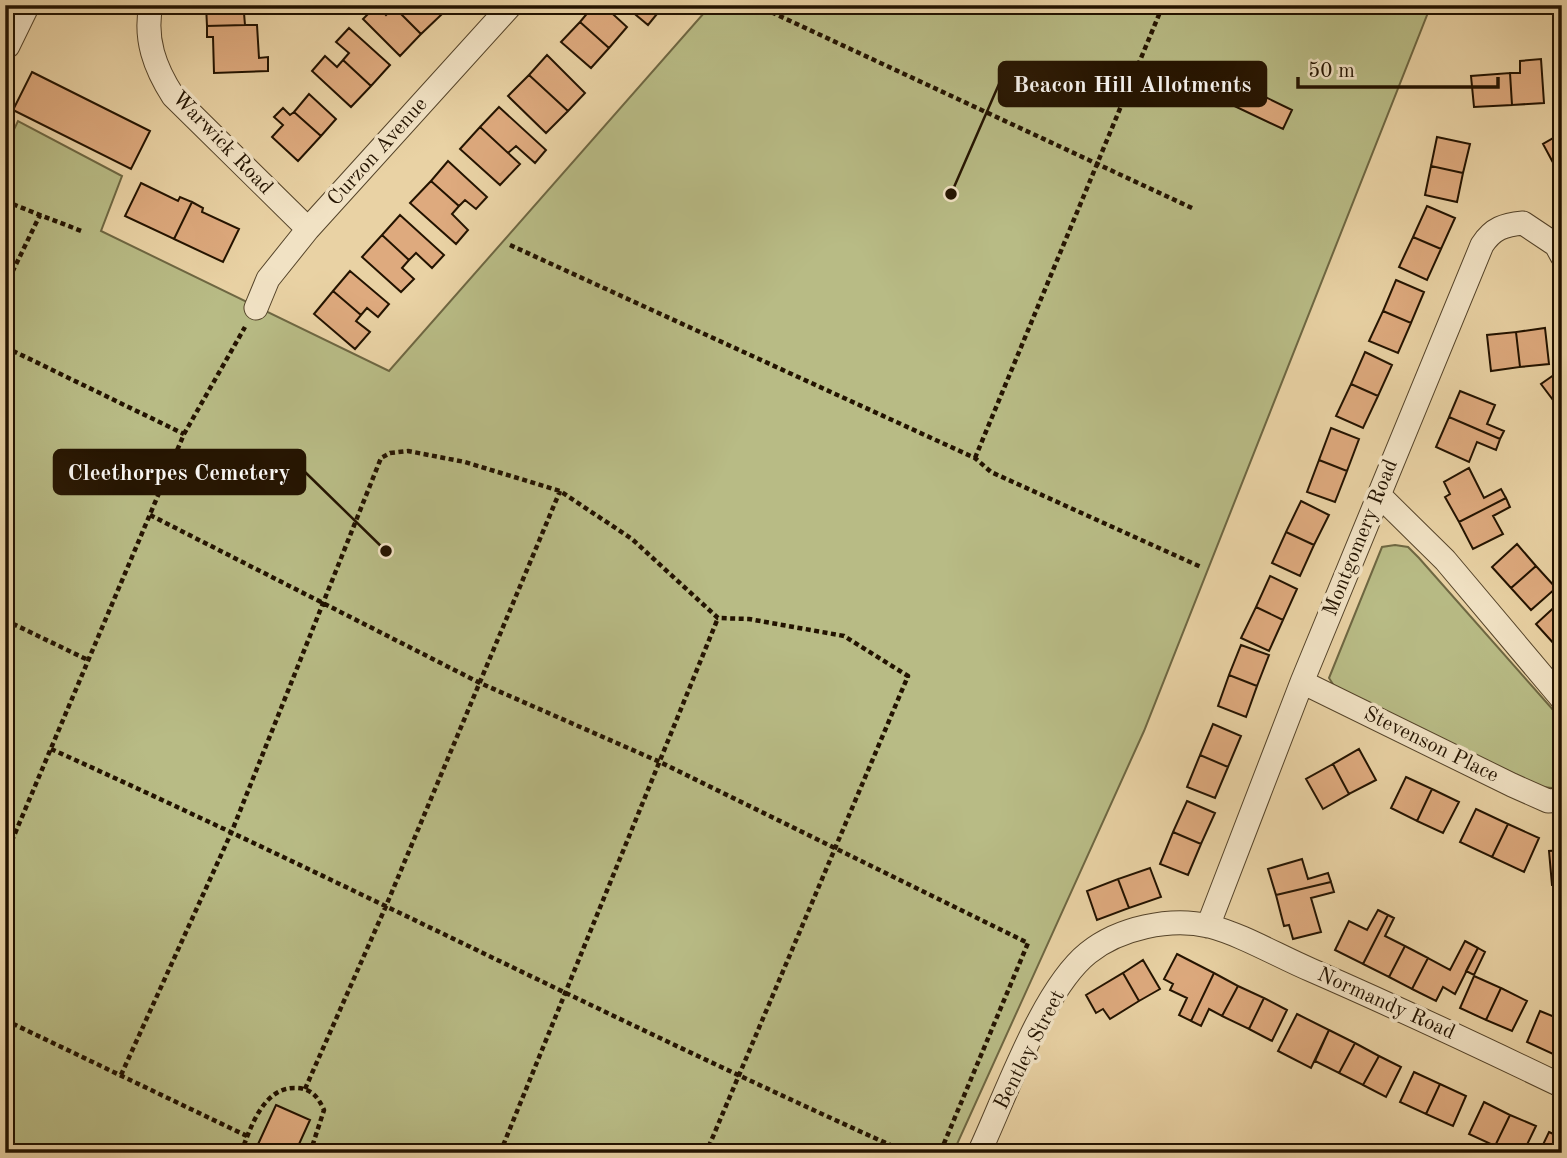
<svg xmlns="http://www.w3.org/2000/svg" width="1567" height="1158" viewBox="0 0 1567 1158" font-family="'Old Standard TT',serif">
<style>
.green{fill:#b8bb85;stroke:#6e6742;stroke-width:2}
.building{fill:#deaa7e;stroke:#231300;stroke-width:2}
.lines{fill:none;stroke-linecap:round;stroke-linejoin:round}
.minor-casing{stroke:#544329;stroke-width:25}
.path{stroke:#231300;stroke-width:4.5;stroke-dasharray:5 3.5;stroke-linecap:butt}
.minor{stroke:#f1e2c4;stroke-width:23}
.labels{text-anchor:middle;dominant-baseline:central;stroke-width:7;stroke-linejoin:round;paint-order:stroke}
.street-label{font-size:21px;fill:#231300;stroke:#f1e2c4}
.leader{fill:none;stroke:#231300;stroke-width:2.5}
.callout-dot{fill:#231300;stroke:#f1e2c4;stroke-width:2.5}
.callout{fill:#231300;stroke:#231300;stroke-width:2.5}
.callout-label{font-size:23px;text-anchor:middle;font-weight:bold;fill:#fff}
</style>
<rect width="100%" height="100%" fill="#e9d2a4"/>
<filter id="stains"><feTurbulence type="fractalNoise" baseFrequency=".00286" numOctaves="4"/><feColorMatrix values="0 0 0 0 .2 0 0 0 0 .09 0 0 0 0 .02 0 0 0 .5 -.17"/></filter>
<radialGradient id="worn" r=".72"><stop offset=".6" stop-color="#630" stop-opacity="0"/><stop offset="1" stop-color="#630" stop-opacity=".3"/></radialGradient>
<path class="green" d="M711,5h720l-287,726 -191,422h-948v-1005l13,-27 104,55 -21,55 288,140z
M1395,545l13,2 11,11 143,162v69l-20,-2 -206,-98 -7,-11 53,-131z"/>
<path class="building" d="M206,5h53l1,8h-16l1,12 -38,1z
M377,5l9,10 8,-8 27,27 -21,22 -37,-37z
M396,5h35l10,10 -20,19 -27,-27z
M594,5h9l24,22 -18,21 -29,-26z
M624,5h33l4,4 -13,16z
M580,22l29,26 -18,20 -30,-26z
M245,25h12l2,33 9,-1v14l-54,2 -1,-36h-6v-11z
M349,28l41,37 -19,21 -28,-26 6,-7 -13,-11z
M547,55l38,38 -17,18 -39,-36z
M325,56l12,11 6,-7 28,26 -20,21 -39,-36z
M1541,59l3,44 -32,2 -2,-32h10v-12z
M32,72l118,59 -19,38 -118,-59z
M1510,73l2,32 -38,2 -3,-31z
M529,75l39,36 -22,22 -38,-37z
M1234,86l18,8 1,-3 39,19 -9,19 -55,-26 -3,-11z
M309,94l27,25 -15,17 -27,-24z
M499,107l47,43 -11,13 -19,-17 -8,7 -28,-26z
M283,108l7,7 4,-3 27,24 -23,25 -26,-24 11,-12 -9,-8z
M480,127l40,37 -20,21 -40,-36z
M1562,133v34l-5,3 -14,-26z
M1437,137l33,7 -7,29 -32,-7z
M448,161l39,36 -11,12 -11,-9 -6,6 -28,-25z
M1431,166l32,7 -6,29 -32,-7z
M431,181l28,25 -7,8 16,16 -12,14 -46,-41z
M141,183l37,18 2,-4 12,5 -18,37 -49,-23z
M192,202l11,6 -1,4 37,17 -16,33 -49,-23z
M1427,206l28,12 -14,31 -28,-12z
M400,215l44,40 -12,13 -16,-15 -7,7 -27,-25z
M382,235l27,25 -7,8 12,11 -13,13 -39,-35z
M1413,237l28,12 -14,31 -28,-13z
M350,271l39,33 -11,13 -11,-9 -6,7 -28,-24z
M1396,280l28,12 -13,31 -28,-12z
M333,291l28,24 -5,6 14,11 -15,17 -41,-35z
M1383,311l28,12 -13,30 -29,-12z
M1545,328l4,36 -29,3 -4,-35z
M1516,332l4,35 -29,4 -4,-36z
M1365,352l27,13 -14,31 -27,-12z
M1558,372l4,5v35l-21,-28z
M1351,384l27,12 -15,32 -27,-12z
M1460,391l35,14 -8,19 17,7 -4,8 -51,-22z
M1449,417l51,22 -4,11 -19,-8 -8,20 -33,-15z
M1331,428l28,11 -12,32 -28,-11z
M1319,460l28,11 -12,31 -28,-10z
M1469,468l15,30 17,-9 5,9 -47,24 -14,-25 5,-3 -6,-12z
M1506,498l4,9 -17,9 10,18 -30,15 -14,-27z
M1301,501l28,14 -15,30 -28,-13z
M1286,532l28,13 -14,31 -28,-13z
M1517,544l19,22 -25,22 -19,-21z
M1536,566l20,22 -25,22 -20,-22z
M1270,576l27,13 -14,31 -27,-13z
M1560,602l2,39 -6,5 -20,-22z
M1256,607l27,13 -14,31 -28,-13z
M1241,645l28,10 -12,31 -28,-11z
M1229,675l28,11 -11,31 -28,-11z
M1213,724l28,12 -13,31 -28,-12z
M1359,749l17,31 -27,14 -16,-30z
M1200,755l28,12 -13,31 -28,-11z
M1333,764l16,30 -26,15 -17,-30z
M1406,777l26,12 -15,32 -26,-13z
M1432,789l27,13 -16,31 -26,-12z
M1187,801l28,12 -14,31 -28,-12z
M1476,809l32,15 -16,33 -32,-15z
M1508,824l31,14 -15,34 -32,-15z
M1173,832l28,12 -13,31 -28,-11z
M1562,850v34l-10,1 -3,-34z
M1302,859l6,20 20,-6 3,9 -55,13 -8,-26z
M1150,868l11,29 -32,11 -11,-29z
M1118,879l11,29 -32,12 -10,-29z
M1331,882l3,10 -23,6 10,34 -28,7 -4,-14 -5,1 -8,-31z
M1378,910l10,5 -25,49 -28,-14 14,-29 18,9z
M1388,915l6,3 -9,18 20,10 -16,31 -26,-13z
M1465,941l13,7 -23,46 -12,-7 -7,14 -24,-12 16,-31 22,12z
M1405,946l23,12 -16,31 -23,-12z
M1478,948l7,4 -11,23 -8,-4z
M1177,954l37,19 -23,48 -12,-6 8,-17 -17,-8 3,-6 -9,-5z
M1143,960l17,29 -21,12 -16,-28z
M1123,973l16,28 -29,18 -7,-10 -7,4 -10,-18z
M1214,973l24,13 -16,30 -13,-7 -8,17 -10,-5z
M1474,976l27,12 -15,32 -26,-12z
M1238,986l26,12 -15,31 -27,-13z
M1501,988l26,13 -15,30 -26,-11z
M1264,998l23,12 -15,31 -23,-12z
M1540,1011l22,9v14l-9,20 -26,-12z
M1297,1014l32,16 -18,38 -33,-17z
M1329,1030l26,13 -16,30 -24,-12z
M1355,1043l24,13 -16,29 -24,-12z
M1379,1056l22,11 -15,30 -23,-12z
M1414,1072l26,12 -14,30 -26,-12z
M1440,1084l26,12 -13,30 -27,-12z
M1484,1102l26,13 -15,31 -26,-12z
M276,1105l34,15 -15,33h-41z
M1510,1115l26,11 -13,27h-14l-14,-7z
M1549,1132l13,6v15h-23z"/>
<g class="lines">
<g class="minor-casing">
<path id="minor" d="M151,5c-7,34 4,63 22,91l135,133
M8,46l20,-41
M256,308l12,-29 40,-50 203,-224
M1379,495l66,65 117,139
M1302,682l210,103 36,16 14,-1
M1208,926l94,-244 180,-437c11,-17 22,-20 41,-22l33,22 6,11
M979,1153c26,-55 63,-163 109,-200 31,-25 82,-36 121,-27 34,9 69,30 102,44 85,37 168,76 251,116"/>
</g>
<path class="path" d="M756,5l438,204
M5,201l35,14
M510,245l465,213 16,14 210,95
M5,287l35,-72 44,17
M5,347l179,87
M975,458l188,-453
M150,515l330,168 180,79 368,181 -88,210
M5,620l83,40
M51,749c288,130 569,275 857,404
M5,857l179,-423 61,-107
M5,1020l242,116
M121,1075l111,-244 149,-373 9,-5 18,-2 57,11 95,29 72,48 86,79 31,1 95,17 64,40 -202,477
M305,1089l81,-183 174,-415
M241,1153c10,-27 23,-67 56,-65 15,1 21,9 27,22l-14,43
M500,1153l218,-535"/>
<use href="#minor" class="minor"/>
</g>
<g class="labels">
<g class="street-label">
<text transform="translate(222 143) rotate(46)">Warwick Road</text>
<text transform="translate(378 152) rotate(-48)">Curzon Avenue</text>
<text transform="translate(1361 538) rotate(-68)">Montgomery Road</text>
<text transform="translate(1431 745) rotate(26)">Stevenson Place</text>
<text transform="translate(1386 1004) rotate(24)">Normandy Road</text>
<text transform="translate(1030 1050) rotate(-63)">Bentley Street</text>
</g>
</g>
<path class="leader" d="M951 194L999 84M386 551L305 472"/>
<g class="callout-dot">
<circle cx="951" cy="194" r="7"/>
<circle cx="386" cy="551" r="7"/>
</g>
<g class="callout">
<rect x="999" y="62" width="267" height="44" rx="7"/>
<rect x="54" y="450" width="251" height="44" rx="7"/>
</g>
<g class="callout-label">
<text x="1132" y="92">Beacon Hill Allotments</text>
<text x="179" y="480">Cleethorpes Cemetery</text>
</g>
<rect width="1567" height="1158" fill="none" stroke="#e9d2a4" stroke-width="28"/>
<rect x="7" y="7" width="1553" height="1144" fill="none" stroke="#231300" stroke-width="3.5"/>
<rect x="14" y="14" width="1539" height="1130" fill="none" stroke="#231300" stroke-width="2"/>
<path d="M1298 77v10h200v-10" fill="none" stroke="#231300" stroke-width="3.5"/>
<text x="1308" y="77" font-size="21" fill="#231300" stroke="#f1e2c4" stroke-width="5" paint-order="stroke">50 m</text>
<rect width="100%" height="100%" filter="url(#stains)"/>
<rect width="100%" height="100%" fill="url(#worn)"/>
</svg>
